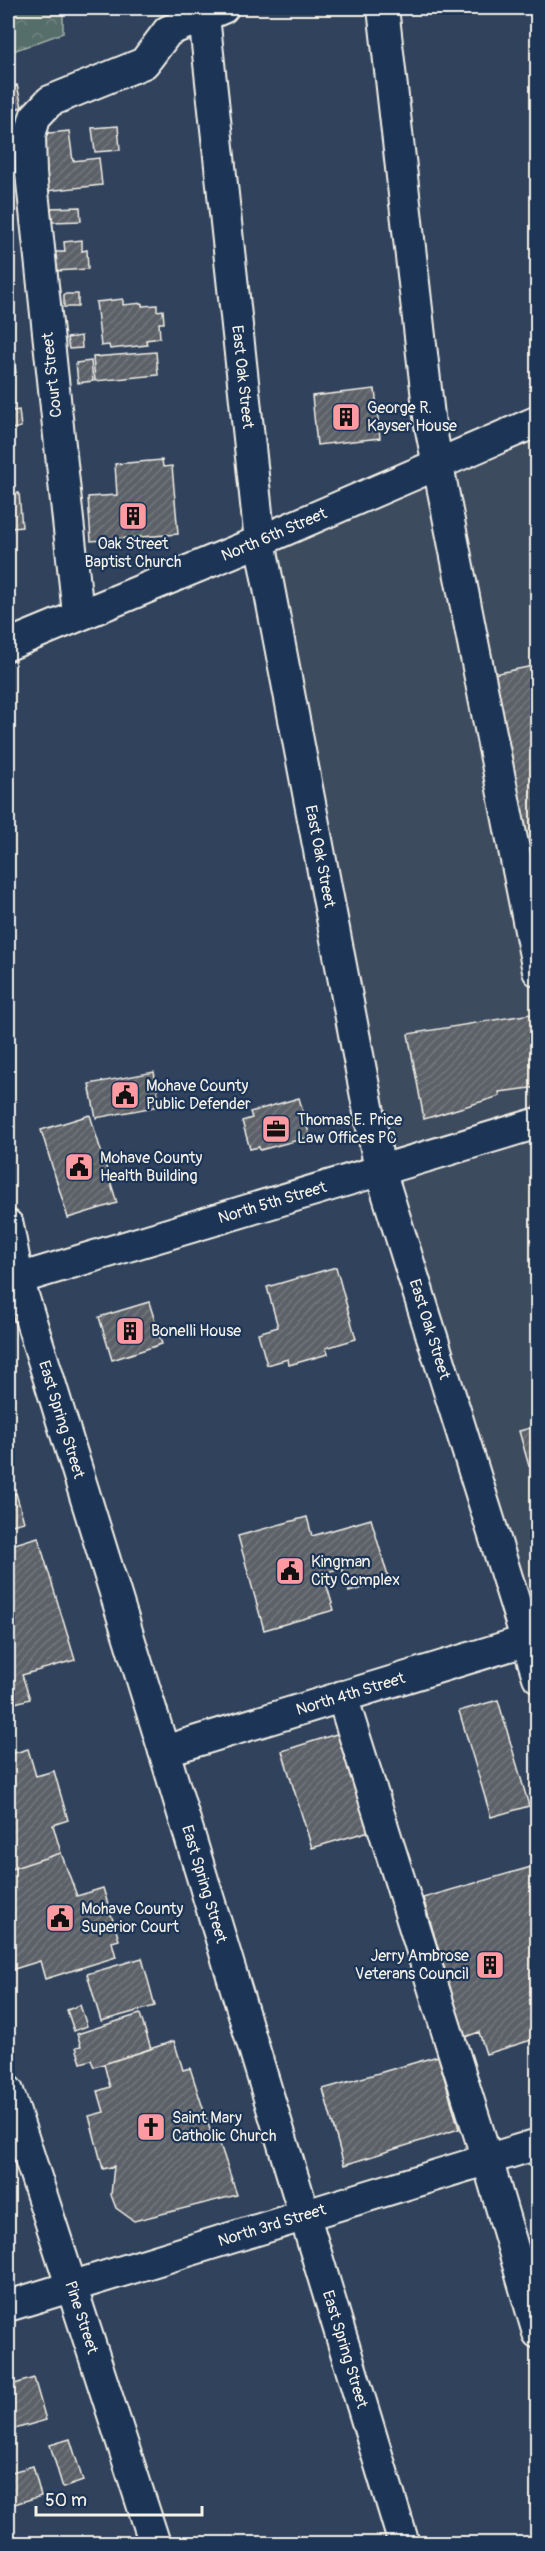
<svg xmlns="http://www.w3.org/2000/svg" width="545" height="2551" viewBox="0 0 545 2551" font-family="Pangolin,sans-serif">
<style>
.built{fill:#3d4b5f}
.park{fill:url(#park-crowns);stroke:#a5b0a9;stroke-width:1.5}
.building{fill:url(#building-hatch);stroke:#f4f1e8;stroke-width:1.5}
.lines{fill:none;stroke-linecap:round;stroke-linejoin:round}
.minor-casing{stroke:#f4f1e8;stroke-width:34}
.minor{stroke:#1d3557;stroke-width:30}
.labels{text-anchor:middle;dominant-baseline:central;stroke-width:4.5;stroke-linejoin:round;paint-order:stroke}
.street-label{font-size:16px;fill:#f4f1e8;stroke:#1d3557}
.poi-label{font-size:16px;fill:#f4f1e8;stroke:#1d3557;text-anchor:start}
</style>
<defs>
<pattern id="park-crowns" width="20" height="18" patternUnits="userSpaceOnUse" patternTransform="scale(1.5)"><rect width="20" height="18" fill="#566e6a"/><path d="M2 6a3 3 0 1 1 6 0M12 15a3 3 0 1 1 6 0" fill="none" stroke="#6f837f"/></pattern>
<pattern id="building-hatch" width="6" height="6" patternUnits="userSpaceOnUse" patternTransform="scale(1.5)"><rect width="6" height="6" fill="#5b6167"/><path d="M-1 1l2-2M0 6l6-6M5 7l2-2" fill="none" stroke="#73787d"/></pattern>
</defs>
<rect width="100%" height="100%" fill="#30425c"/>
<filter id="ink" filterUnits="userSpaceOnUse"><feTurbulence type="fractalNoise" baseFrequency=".0167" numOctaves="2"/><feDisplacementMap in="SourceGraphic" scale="12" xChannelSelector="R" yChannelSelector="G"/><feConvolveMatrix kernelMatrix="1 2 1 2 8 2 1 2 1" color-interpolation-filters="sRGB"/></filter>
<g filter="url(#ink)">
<path class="built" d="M537,422v1255l-157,-507 -120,-629z"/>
<path class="park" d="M8,8h55v25l-55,20z"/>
<path class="building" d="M17,85l5,22 -14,4v-23z
M118,126l2,24 -25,2 -3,-24z
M69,131l4,30 26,-3 3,27 -56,6 -6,-57z
M80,207l1,14 -29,1 -1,-14z
M82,240v11l5,-1 1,19 -32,2 -1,-19h10l-1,-10z
M64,294h14v13h-14z
M123,299v6l19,-2v3l15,-1v6l6,-1 1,13h-5l1,15 -14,2 1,5 -37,4 -1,-4 -8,1 -5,-44z
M81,336l1,12 -13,1 -2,-11z
M156,352l2,23 -63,6 -2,-24z
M8,358l6,1 2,14 -8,3z
M91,361l2,20 -15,2 -2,-20z
M375,389l5,49 -63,7 -5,-49z
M12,402l1,9 6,-1 2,17 -13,3v-27z
M162,460l1,7 9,-1 6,68 -87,7 -3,-44 29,-2 -2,-31z
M19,493l3,34 -10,1v4l-4,1v-38z
M538,665v175l-17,4 -33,-169z
M538,858v39l-11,-37z
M531,1014l7,36v37l-39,5 1,4 -76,23 -16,-85z
M154,1072l6,34 -64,12 -7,-34z
M299,1098l11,39 -50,13 -1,-3 -9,2 -8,-28 10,-3 -2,-6z
M90,1115l27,88 -49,15 -27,-88z
M336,1267l20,72 -30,9 2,6 -39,11 -1,-6 -21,6 -9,-32 20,-6 -11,-40z
M149,1302l13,42 -50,16 -13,-43z
M538,1426v38l-9,2 -10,-35z
M16,1493l8,29 -16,4 2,7 -2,1v-38z
M307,1517l5,19 59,-17 18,61 -40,12 -7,-24 -19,5 11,37 -70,20 -26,-94z
M38,1537l37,123 -53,15 8,24 -22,6v-159z
M498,1700l31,106 -38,11 -32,-106z
M343,1732l30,98 -61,18 -30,-97z
M28,1749l8,27 18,-5 14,49 -15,5 8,28 -53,17v-115z
M61,1853l16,43 26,-8 16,52 -7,2 4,15 -71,22 -5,-18 -32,10v-101z
M538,1865v173l-52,16 -7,-22 -14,5 -42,-139z
M142,1958l13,48 -54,15 -14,-47z
M80,2005l7,21 -13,5 -7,-21z
M140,2014l11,35 -57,18 -3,-7 -10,3 -5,-16 5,-1 -4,-12z
M174,2041l9,29 7,-2 23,71 5,-1 19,57 -103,26 -18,-13 -5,-13 3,-29 -11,3 -14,-53 15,-4 -6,-21 12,-4 -6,-23z
M438,2056l21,73 -115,36 -21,-76z
M34,2378l12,42 -38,11v-45z
M70,2439l13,42 -20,7 -13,-43z
M33,2466l8,30 -33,10v-33z"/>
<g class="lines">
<g class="minor-casing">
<g id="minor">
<path d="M383,8l47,417 108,546"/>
<path id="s1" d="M204,16l56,525 120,629 158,507"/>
<path d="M78,614l-47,-441 -1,-37 5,-19 15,-16 94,-38 24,-32 55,-23"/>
<path id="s2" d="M8,645l252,-104 278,-120"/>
<path id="s3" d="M8,1225l10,54 146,472 240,793"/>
<path id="s4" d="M8,1282l530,-159"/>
<path d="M342,1696l145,463 51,174"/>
<path id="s5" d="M164,1751l374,-114"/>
<path id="s6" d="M8,2091l147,453"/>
<path id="s7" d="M8,2306l530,-162"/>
</g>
</g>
<use href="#minor" class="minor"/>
</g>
</g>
<defs>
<g id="building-square" transform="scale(1.5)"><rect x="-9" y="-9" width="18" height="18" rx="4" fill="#ff9aa2" stroke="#1d3557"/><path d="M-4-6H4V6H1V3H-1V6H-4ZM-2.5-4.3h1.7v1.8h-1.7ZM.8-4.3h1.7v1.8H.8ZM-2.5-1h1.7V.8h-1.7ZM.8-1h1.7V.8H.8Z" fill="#111"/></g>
<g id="civic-square" transform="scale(1.5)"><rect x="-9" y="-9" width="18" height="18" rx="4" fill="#ff9aa2" stroke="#1d3557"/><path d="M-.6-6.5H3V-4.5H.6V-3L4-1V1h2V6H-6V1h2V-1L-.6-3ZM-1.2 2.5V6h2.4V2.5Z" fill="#111"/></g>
<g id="office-square" transform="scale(1.5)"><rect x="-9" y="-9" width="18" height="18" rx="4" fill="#ff9aa2" stroke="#1d3557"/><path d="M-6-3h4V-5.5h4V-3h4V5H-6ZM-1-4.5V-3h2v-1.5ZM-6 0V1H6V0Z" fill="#111"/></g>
<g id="church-square" transform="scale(1.5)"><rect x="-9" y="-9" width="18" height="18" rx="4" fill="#ff9aa2" stroke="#1d3557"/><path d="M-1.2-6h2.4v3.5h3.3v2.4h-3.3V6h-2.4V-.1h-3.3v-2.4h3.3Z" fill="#111"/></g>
</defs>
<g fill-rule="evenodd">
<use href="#building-square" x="346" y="417"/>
<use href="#building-square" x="133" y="516"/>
<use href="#civic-square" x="125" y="1095"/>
<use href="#office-square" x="276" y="1129"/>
<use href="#civic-square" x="79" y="1167"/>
<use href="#building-square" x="130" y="1331"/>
<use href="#civic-square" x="290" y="1571"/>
<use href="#civic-square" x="60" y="1918"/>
<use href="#building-square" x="490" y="1965"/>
<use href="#church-square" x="151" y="2127"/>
</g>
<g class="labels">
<g class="street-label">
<text transform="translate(52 375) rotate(-96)">Court Street</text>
<text stroke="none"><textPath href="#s1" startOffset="363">East Oak Street</textPath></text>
<text stroke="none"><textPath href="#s2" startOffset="288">North 6th Street</textPath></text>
<text stroke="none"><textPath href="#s1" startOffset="849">East Oak Street</textPath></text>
<text stroke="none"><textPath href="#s4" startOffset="276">North 5th Street</textPath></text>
<text stroke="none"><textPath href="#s1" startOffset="1335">East Oak Street</textPath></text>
<text stroke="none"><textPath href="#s3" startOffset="202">East Spring Street</textPath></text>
<text stroke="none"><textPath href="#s5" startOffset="195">North 4th Street</textPath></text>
<text stroke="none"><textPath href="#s3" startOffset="688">East Spring Street</textPath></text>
<text stroke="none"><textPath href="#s7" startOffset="276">North 3rd Street</textPath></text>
<text stroke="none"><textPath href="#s6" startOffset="238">Pine Street</textPath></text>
<text stroke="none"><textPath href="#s3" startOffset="1174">East Spring Street</textPath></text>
</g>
<g class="poi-label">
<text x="367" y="408">George R.<tspan x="367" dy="18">Kayser House</tspan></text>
<text x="133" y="544" text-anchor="middle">Oak Street<tspan x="133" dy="18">Baptist Church</tspan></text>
<text x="146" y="1086">Mohave County<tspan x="146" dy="18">Public Defender</tspan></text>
<text x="297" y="1120">Thomas E. Price<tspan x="297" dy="18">Law Offices PC</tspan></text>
<text x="100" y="1158">Mohave County<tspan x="100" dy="18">Health Building</tspan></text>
<text x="151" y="1331">Bonelli House</text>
<text x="311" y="1562">Kingman<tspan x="311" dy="18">City Complex</tspan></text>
<text x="81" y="1909">Mohave County<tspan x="81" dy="18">Superior Court</tspan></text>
<text x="469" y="1956" text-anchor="end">Jerry Ambrose<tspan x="469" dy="18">Veterans Council</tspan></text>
<text x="172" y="2118">Saint Mary<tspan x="172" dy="18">Catholic Church</tspan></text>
</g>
</g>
<rect width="545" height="2551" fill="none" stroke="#1d3557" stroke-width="30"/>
<rect x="15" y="15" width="515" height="2521" fill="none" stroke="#f4f1e8" stroke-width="2" filter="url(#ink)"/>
<path d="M36 2506v9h166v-9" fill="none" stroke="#f4f1e8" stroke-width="3"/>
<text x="45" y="2506" font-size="18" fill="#f4f1e8" stroke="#1d3557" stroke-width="4.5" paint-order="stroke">50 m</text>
</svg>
